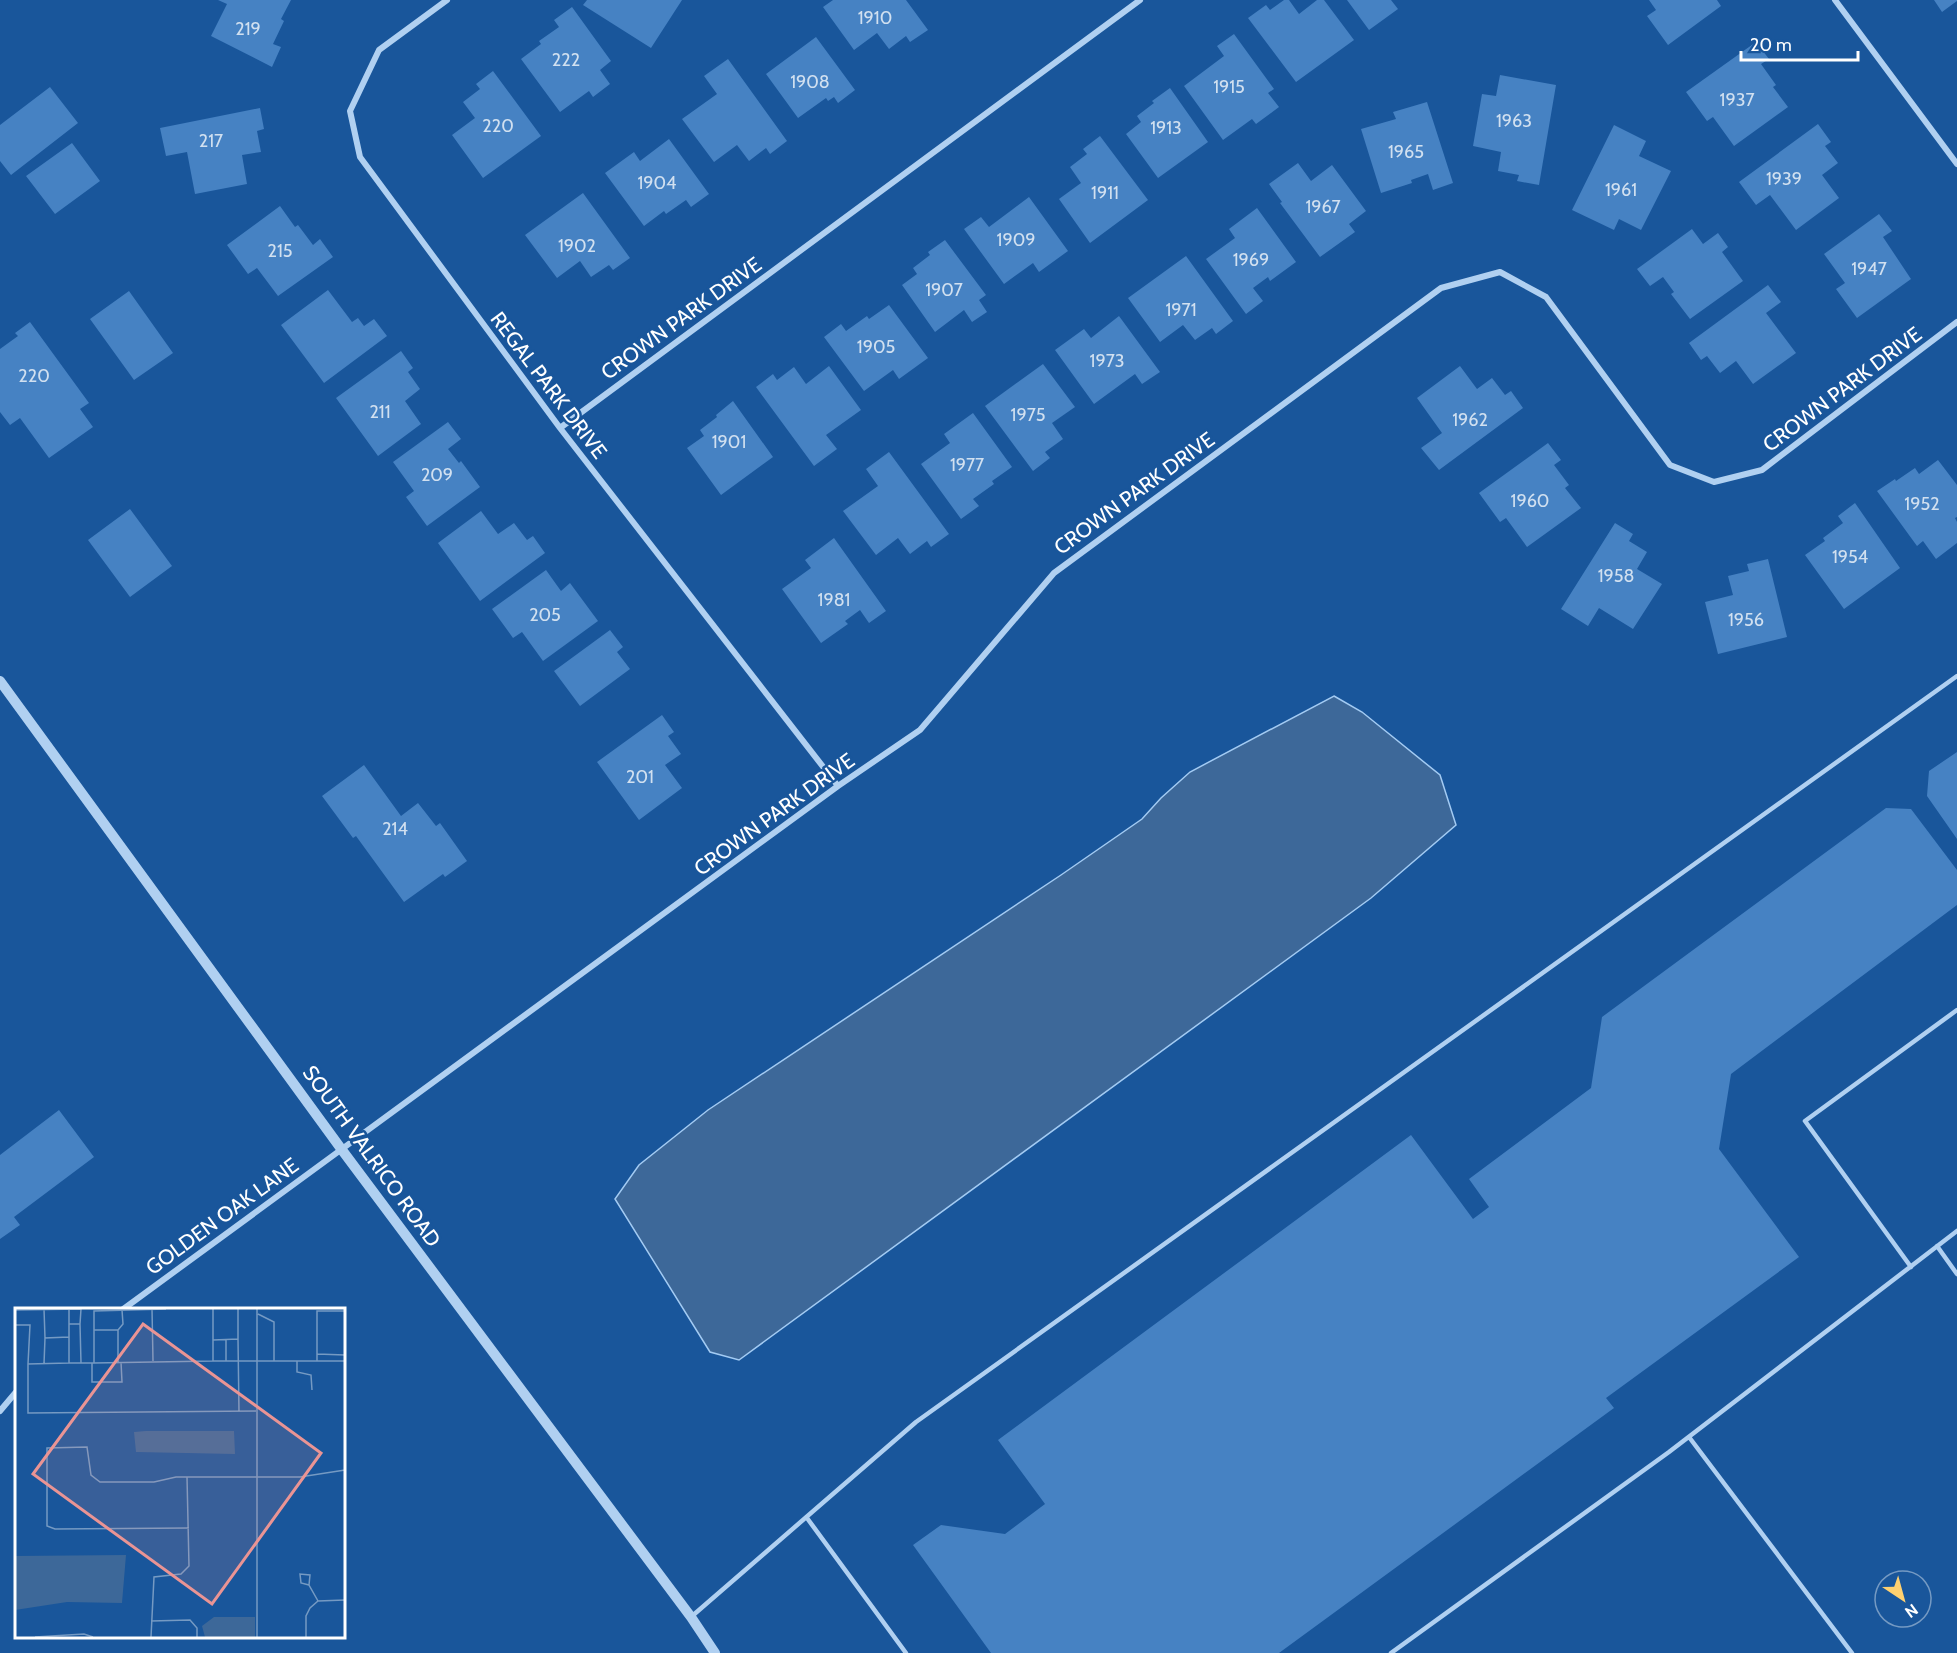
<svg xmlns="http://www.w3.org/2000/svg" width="1957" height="1653" viewBox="0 0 1957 1653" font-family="Cabin,sans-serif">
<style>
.water{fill:#3d6899;stroke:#a3cbf3;stroke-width:1.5}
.building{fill:#4682c3}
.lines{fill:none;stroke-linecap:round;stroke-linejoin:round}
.service{stroke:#b0d0f1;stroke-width:4.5}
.minor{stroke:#b0d0f1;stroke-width:6}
.tertiary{stroke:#b0d0f1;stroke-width:10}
.labels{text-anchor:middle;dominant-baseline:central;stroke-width:5;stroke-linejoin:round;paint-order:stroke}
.number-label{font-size:18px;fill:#d1e0f0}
.street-label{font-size:21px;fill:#fff;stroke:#19569b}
.inset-road{fill:none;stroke:#759ac3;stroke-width:1.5}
.view{fill:#ea9494;fill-opacity:0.15;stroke:#ea9494;stroke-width:3}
.inset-edge{fill:none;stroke:#fff;stroke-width:3}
</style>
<rect width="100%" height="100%" fill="#19569b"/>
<path class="water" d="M1334,696l28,16 78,63 16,50 -85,73 -632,462 -29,-8 -95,-153 24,-34 69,-55 353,-235 81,-56 19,-21 29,-26z"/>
<path class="building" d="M218,0h73l-10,19 3,2 -11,23 8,3 -9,20 -61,-31 16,-32z
M587,0h95l-31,48 -68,-43z
M833,0h73l22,30 -18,12 -4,-6 -17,13 -12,-16 -23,17 -31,-43z
M1284,0h5l10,14 18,-14h7l30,40 -58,42 -48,-64 18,-13 4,5z
M1347,0h44l7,9 -29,21z
M1649,0h68l4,6 -53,39 -21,-29 9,-6z
M1934,0h23v1l-15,11z
M572,7l39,54 -11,9 10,14 -17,13 -4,-6 -29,21 -39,-53 20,-15 -2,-3 20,-14 -5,-7z
M1234,34l40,55 -6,4 11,14 -23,17 -4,-5 -29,21 -39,-54 40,-30 -7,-10z
M816,37l39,53 -17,13 -4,-6 -6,4 -2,-3 -28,20 -32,-44z
M1756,42l13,17 -8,5 15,21 -3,2 15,20 -54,39 -21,-29 -6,4 -21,-29z
M728,59l59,82 -17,13 -4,-6 -17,13 -12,-16 -23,17 -32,-43 35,-25 -13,-18z
M493,71l48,65 -58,42 -31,-43 23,-17 -12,-16 17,-13 -4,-5z
M1500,75l56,10 -17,100 -22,-4 2,-6 -21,-4 3,-19 -28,-6 9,-52 14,2z
M50,87l28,36 -67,52 -11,-14v-36z
M1170,88l38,54 -50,36 -32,-44 15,-12 -4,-6 17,-13 -2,-2z
M1427,102l26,81 -20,7 -5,-16 -17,6 1,3 -31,10 -20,-64 35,-10 -3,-7z
M260,108l4,21 -7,2 4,21 -19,3 5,29 -52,10 -8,-42 -21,4 -6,-28z
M1818,124l13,18 -6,4 13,17 -16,12 17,23 -43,32 -26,-35 -14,10 -17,-23z
M1614,125l32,16 -7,15 32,15 -30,59 -22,-11 -5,11 -42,-20z
M1100,136l48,64 -58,43 -31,-44 22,-16 -11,-16 17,-13 -4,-5z
M669,139l40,55 -18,13 -5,-7 -20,14 -2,-3 -20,15 -39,-53 29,-21 6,9z
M72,143l28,38 -45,33 -29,-38z
M1298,163l13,18 21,-16 34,46 -17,13 6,8 -35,25 -40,-54 2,-1 -13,-18z
M583,193l47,65 -17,12 -4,-5 -18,12 -11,-16 -23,17 -32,-43z
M1029,197l39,54 -29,21 -6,-9 -29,21 -40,-55 17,-12 8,10z
M280,206l15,21 3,-2 15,20 7,-6 13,18 -55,39 -21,-28 -9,6 -21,-29z
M1257,208l39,54 -26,19 -2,-4 -15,11 10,13 -17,13 -40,-55 29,-21 -6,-9z
M1879,214l13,17 -9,6 28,42 -54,39 -21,-29 9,-6 -21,-29z
M1692,229l11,15 15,-11 10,14 -6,5 21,29 -53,38 -19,-25 3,-2 -11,-15 -13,9 -13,-17z
M945,240l41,55 -7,5 8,12 -15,10 -8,-12 -29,22 -33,-47 15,-11 -4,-6 17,-13 -2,-3z
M1186,256l47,65 -17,13 -4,-6 -17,12 -12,-15 -23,17 -32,-44z
M1768,285l13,17 -15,11 30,40 -43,31 -17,-23 -16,12 -13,-17 -6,4 -12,-17z
M328,290l24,32 6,-4 6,8 10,-7 13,17 -63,47 -43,-58z
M129,291l44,62 -39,27 -44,-61z
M889,305l39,53 -29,21 -6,-9 -29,21 -40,-54 17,-13 5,7 21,-15 2,3z
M1119,316l41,56 -18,12 -7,-10 -41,30 -39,-54 29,-21 7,9z
M30,322l59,81 -9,6 13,18 -44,31 -29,-40 -10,7 -10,-13v-63l18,-13 -3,-3z
M401,351l12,17 -5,4 12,17 -15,12 16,23 -43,32 -42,-58z
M1043,364l32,43 -23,16 11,16 -18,13 5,6 -17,13 -48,-65z
M829,366l32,44 -35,25 11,14 -23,17 -58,-79 17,-13 4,6 17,-13 12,17z
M1460,366l17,23 15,-11 13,17 6,-4 12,17 -84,62 -18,-22 21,-15 -25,-35z
M733,401l40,56 -52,38 -34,-47 17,-12 -4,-6 17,-13 -1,-2z
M973,413l39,54 -20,14 2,3 -21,15 6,7 -18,13 -40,-55 29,-21 -6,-9z
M448,422l13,17 -13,10 11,14 2,-2 19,26 -53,39 -21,-29 8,-6 -21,-29z
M1548,443l13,17 -7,5 15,20 -4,3 16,20 -54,39 -21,-29 -6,4 -21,-29z
M889,452l60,82 -18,13 -4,-6 -17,13 -12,-16 -22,17 -33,-44 35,-25 -12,-17z
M1938,460l19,25v32l-2,1 2,4v21l-21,16 -13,-18 -6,5 -40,-55 18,-12 1,2 19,-13 4,6z
M1855,503l45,65 -56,41 -39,-54 20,-14 -2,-3 20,-15 -5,-7z
M130,509l42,57 -42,31 -42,-57z
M481,511l17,23 16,-11 13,17 6,-4 12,17 -65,48 -42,-58z
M1615,523l18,11 -4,7 18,11 -10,17 25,15 -29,45 -34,-21 -11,18 -27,-17z
M834,538l52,73 -17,12 -9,-13 -15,11 3,3 -27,19 -39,-54 29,-21 -6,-8z
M1768,559l19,78 -69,17 -13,-52 28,-7 -5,-19 21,-5 -2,-7z
M546,570l15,21 9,-8 28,38 -55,40 -21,-29 -9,6 -21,-29z
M610,630l13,17 -6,5 13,17 -50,37 -26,-35z
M662,715l12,17 -6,4 13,18 -16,11 17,23 -43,32 -42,-58z
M1957,752v87l-30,-43 2,-25z
M364,765l37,51 17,-13 18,23 4,-3 27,38 -22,16 -2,-3 -39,28 -48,-66 -3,2 -31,-42z
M1886,808l25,1 46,61v35l-226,169 -12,75 80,108 -193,141 8,10 -335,245h-288l-78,-108 28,-20 64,9 40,-30 -47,-64 413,-305 62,84 16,-12 -20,-28 122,-91 11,-71z
M59,1110l35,47 -80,60 6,8 -20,14v-84z"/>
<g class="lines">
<path class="service" d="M1937,1246l20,28
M1911,1267l-106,-146 152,-111
M1689,1437l163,216
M807,1518l99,135
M691,1617l225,-195 1041,-746
M1391,1653l278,-201 288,-221"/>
<path class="minor" d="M447,0l-68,50 -29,61 10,46 200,271 278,358
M1835,0l122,164
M560,428l580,-428
M122,1310l716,-524 82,-56 134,-157 387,-285 59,-16 46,25 124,168 44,17 48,-12 195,-148
M0,1411l16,-19"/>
<path class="tertiary" d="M0,681l342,469 349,467 24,36"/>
</g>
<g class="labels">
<g class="number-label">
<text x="875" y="18">1910</text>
<text x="248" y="29">219</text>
<text x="566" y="60">222</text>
<text x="810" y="82">1908</text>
<text x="1229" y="87">1915</text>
<text x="1737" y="100">1937</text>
<text x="1514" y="121">1963</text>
<text x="498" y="126">220</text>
<text x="1166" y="128">1913</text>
<text x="211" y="141">217</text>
<text x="1406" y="152">1965</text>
<text x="1784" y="179">1939</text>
<text x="657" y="183">1904</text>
<text x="1621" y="190">1961</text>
<text x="1105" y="193">1911</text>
<text x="1323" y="207">1967</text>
<text x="1016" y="240">1909</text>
<text x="577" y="246">1902</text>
<text x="280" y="251">215</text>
<text x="1251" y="260">1969</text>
<text x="1869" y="269">1947</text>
<text x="944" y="290">1907</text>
<text x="1181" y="310">1971</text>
<text x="876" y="347">1905</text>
<text x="1107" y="361">1973</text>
<text x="34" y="376">220</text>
<text x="380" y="412">211</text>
<text x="1028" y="415">1975</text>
<text x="1470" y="420">1962</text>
<text x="729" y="442">1901</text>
<text x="967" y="465">1977</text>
<text x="437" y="475">209</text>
<text x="1530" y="501">1960</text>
<text x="1922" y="504">1952</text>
<text x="1850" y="557">1954</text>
<text x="1616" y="576">1958</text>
<text x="834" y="600">1981</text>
<text x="545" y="615">205</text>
<text x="1746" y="620">1956</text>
<text x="640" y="777">201</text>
<text x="395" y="829">214</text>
</g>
<g class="street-label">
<text transform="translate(681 318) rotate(-36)">CROWN PARK DRIVE</text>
<text transform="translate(549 385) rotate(53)">REGAL PARK DRIVE</text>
<text transform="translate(1842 389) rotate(-37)">CROWN PARK DRIVE</text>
<text transform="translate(1134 493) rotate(-36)">CROWN PARK DRIVE</text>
<text transform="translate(774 814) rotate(-36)">CROWN PARK DRIVE</text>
<text transform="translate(372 1156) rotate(54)">SOUTH VALRICO ROAD</text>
<text transform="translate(222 1216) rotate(-36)">GOLDEN OAK LANE</text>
</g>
</g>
<g transform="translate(15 1308)">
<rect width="330" height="330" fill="#19569b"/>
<path d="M131,123h88l1,23 -99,-2 -2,-20zM111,247l-4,48 -55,-1 -52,8v-54zM199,309h41v20h-50l-3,-11z" fill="#3d6899"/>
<path class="inset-road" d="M29,1l1,29M137,1l1,52M198,1v52h132M223,1v30M0,2l66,-1M243,6l16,8v39M54,16h11l1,-15M0,17h15l-2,39 41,-1v-54M79,22h24v32M103,22l5,-6 -1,-14M211,31v22M198,32l25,-1 1,73M302,46l28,1M282,53v11l14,3 1,15M302,53v-50h28M54,55h12l-1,-39M66,55h13v-52l72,-2M77,55v19h30l-1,-20M79,55l119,-2M13,56v49l228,-2M29,56l1,-26 24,-1M174,220l-134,1 -8,-3v-78l40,-1 4,28 9,7h54l22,-5h124l45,-7M294,277l-8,-2 -1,-9 10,1 -1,10 9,16M136,313l39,-1 7,8v9M20,329l49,-3 9,3M136,329l3,-60 27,-3 8,-8 -2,-89M242,329v-328M291,329v-21l4,-8 8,-7 27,-1"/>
<path class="view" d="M128,16l178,129 -109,151 -179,-130z"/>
<rect width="330" height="330" class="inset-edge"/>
</g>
<g transform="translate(1903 1599) rotate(144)"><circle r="28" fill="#19569b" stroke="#759ac3" stroke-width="1.5"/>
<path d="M0-4.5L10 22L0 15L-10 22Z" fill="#ffd170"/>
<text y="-9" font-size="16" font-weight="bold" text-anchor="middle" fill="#ffffff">N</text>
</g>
<path d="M1741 51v9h117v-9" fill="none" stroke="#ffffff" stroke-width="3"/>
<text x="1750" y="51" font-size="18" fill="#ffffff" stroke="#19569b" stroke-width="4.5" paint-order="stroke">20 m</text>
</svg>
